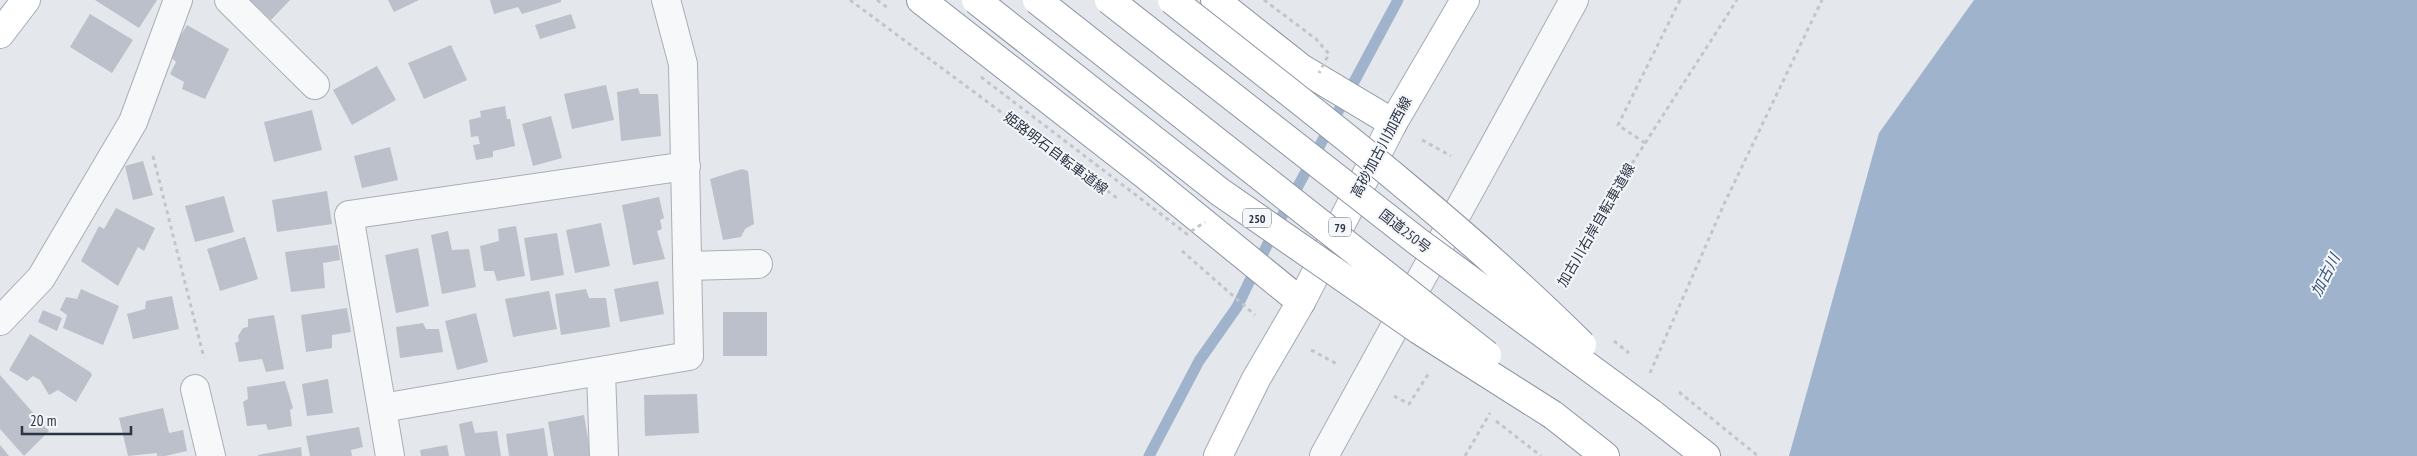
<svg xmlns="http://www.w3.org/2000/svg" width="2417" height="456" viewBox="0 0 2417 456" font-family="'PT Sans Narrow','Noto Sans JP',sans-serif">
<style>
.water{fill:#9fb4cc}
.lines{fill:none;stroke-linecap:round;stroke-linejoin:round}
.stream{stroke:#9fb4cc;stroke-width:11}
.building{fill:#bbc0ca}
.minor-casing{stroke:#a9aeb7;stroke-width:30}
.major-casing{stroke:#a3abb8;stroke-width:30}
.highway-casing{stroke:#8b94a3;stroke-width:30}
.path{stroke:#c2c5cb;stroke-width:3;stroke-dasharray:4 4;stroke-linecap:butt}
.minor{stroke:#f7f8fa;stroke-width:28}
.major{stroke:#fff;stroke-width:28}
.highway{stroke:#fff;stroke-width:28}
.highway-bridge-casing{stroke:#8b94a3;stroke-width:30;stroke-linecap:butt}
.path-bridge{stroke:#c2c5cb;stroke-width:3;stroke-dasharray:4 4;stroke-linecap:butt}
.highway-bridge{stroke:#fff;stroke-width:28}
.labels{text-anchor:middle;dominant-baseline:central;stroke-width:4;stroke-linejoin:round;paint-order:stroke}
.shield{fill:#f4f6f9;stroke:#676e7b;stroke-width:1}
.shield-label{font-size:12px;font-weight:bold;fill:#2b3445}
.street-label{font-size:14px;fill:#2b3445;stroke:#f4f6f9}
.water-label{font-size:15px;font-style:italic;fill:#34527a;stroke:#f4f6f9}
</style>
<rect width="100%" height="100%" fill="#e4e7ec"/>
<path class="water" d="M1974,0h443v456h-628l90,-323z"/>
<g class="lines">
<path class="stream" d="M1149,456l50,-95 38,-54 37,-76 124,-231"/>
</g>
<path class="building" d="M95,0h62l-18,28z
M250,0h40l-19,20z
M388,0h31l-25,12z
M490,0h71v2l-39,12 -4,-7 -24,7z
M90,14l43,26 -21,33 -42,-26z
M571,14l5,14 -36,11 -5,-14z
M187,25l42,24 -24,50 -23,-10 2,-7 -14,-8 6,-12 -7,-7z
M451,45l16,35 -43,19 -16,-36z
M377,66l19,34 -44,25 -19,-35z
M606,85l8,35 -42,9 -8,-35z
M638,88l2,6h18l3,42 -40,5 -4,-49z
M505,106l2,13h3l5,27 -22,5v6l-17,3 -3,-15 7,-1 -2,-8 -7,1 -2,-17 12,-3 -1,-6z
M312,110l10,40 -48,12 -10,-40z
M551,116l11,42 -29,8 -11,-42z
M390,147l8,33 -36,8 -8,-32z
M143,161l10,34 -20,5 -8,-34z
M742,169l6,2 6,53 -9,5 -4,8 -18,3 -13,-61z
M327,191l5,33 -55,8 -5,-32z
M224,196l10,36 -39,10 -10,-36z
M659,197l5,21 -4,2 2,9 -5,2 8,28 -32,6 -11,-60z
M116,208l39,20 -11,23 -6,-4 -20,39 -37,-25 18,-35 5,3z
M601,223l9,43 -35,7 -9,-43z
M516,226l9,50 -28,5 -3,-10h-10l-4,-25 19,-5 -1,-12z
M448,231l4,19 17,-1 7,38 -34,7 -11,-59z
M557,233l7,42 -33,6 -7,-43z
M245,237l13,42 -38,12 -13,-42z
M338,245l2,15 -17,3 2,25 -34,4 -6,-40z
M418,248l11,58 -33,7 -11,-58z
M658,281l6,33 -44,8 -6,-33z
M81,289l38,17 -16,39 -40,-17 4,-13 -7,-5 6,-13 11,2z
M586,289l3,9h17l4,29 -49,8 -6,-41z
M549,291l8,38 -44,8 -8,-38z
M172,296l7,33 -46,10 -6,-25 18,-5 1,-8z
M347,308l4,24 -19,3v13l-26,4 -5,-37z
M43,310l19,8 -5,13 -19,-9z
M723,312h44v44h-44z
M476,313l12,49 -31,8 -12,-49z
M274,315l10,54 -18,3 -4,-13 -23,3 -4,-19 4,-2 -1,-5 5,-8 5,-1v-8z
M423,323l3,6h13l4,23 -43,6 -4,-31z
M30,334l60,38 2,3 -16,27 -18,-12 -9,5 -9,-15 -7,-4 -6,5 -18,-11z
M0,375l49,56 -25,25 -24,-27z
M328,379l5,34 -26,3 -5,-32z
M285,381l8,27 -3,2 2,16 -24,4 -2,-6 -19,2 -4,-24 5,-3 -1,-12z
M697,394l2,39 -54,3 -1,-41z
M163,408l6,25 14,-3 4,21 -22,5h-8v-3l-29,3 -9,-38z
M584,415l7,41h-37l-6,-34z
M472,421l3,12 22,-2 4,25h-36l-6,-32z
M359,427l4,20 -12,3 1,6h-42l-4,-20z
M544,428l4,28h-39l-3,-22z
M0,445l9,11h-9z
M447,445l2,11h-28l-1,-6z
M301,447l1,9h-44v-1z"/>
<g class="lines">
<g class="minor-casing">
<path id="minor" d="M229,0l86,85
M689,266l69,-2
M0,321l41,-43 92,-156 45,-122
M601,372l3,84
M195,389l16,67
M382,408l307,-52 -6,-292 -17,-64
M390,456l-41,-241 337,-49
M1324,456l250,-456"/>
</g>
<g class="major-casing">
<path id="major" d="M0,34l26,-34
M1218,456l38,-77 45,-77 92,-179 72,-123"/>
</g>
<g class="highway-casing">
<path id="highway" d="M921,0l223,174 157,128
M1215,0l86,68 92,55
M1651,413l55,43
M1553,415l52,41"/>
</g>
<path class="path" d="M850,0l267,198
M877,0l11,8
M1422,140l29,16
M1645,143l-27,-18 62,-125
M153,156l51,202
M1182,251l73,64
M1564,281l51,-91 122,-190
M1311,350l26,14
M1650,373l75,-171 97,-202
M1394,396l15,8 20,-31
M1465,456l25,-43"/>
<use href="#minor" class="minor"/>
<use href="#major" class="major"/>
<use href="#highway" class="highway"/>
<g class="highway-bridge-casing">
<path id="highway-bridge" d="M976,0l244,192 199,138 134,85
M1037,0l450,355
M1109,0l308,241 234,172
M1172,0c140,110 283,219 410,345"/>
</g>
<path class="path-bridge" d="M1264,0l52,39 13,15 -10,19
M981,77l206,157 18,-12
M1614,341l15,12
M1679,392l79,64
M1496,421l45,35"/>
<use href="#highway-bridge" class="highway-bridge"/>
</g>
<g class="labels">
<g class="shield">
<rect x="1243" y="208.5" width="28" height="19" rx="4"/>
<rect x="1329" y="217.5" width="22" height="19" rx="4"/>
</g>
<g class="shield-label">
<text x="1257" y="218">250</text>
<text x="1340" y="227">79</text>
</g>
<g class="street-label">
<text transform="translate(1381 147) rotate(-62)">高砂加古川加西線</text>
<text transform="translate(1056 153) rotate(37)">姫路明石自転車道線</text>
<text transform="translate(1596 225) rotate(-60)">加古川右岸自転車道線</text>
<text transform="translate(1405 231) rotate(38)">国道250号</text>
</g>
<g class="water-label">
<text transform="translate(2325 275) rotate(-63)">加古川</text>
</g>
</g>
<path d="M22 426v8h109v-8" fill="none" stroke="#2b3445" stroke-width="2.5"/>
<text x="30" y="426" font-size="15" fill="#2b3445" stroke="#f4f6f9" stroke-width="4" paint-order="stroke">20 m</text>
</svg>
